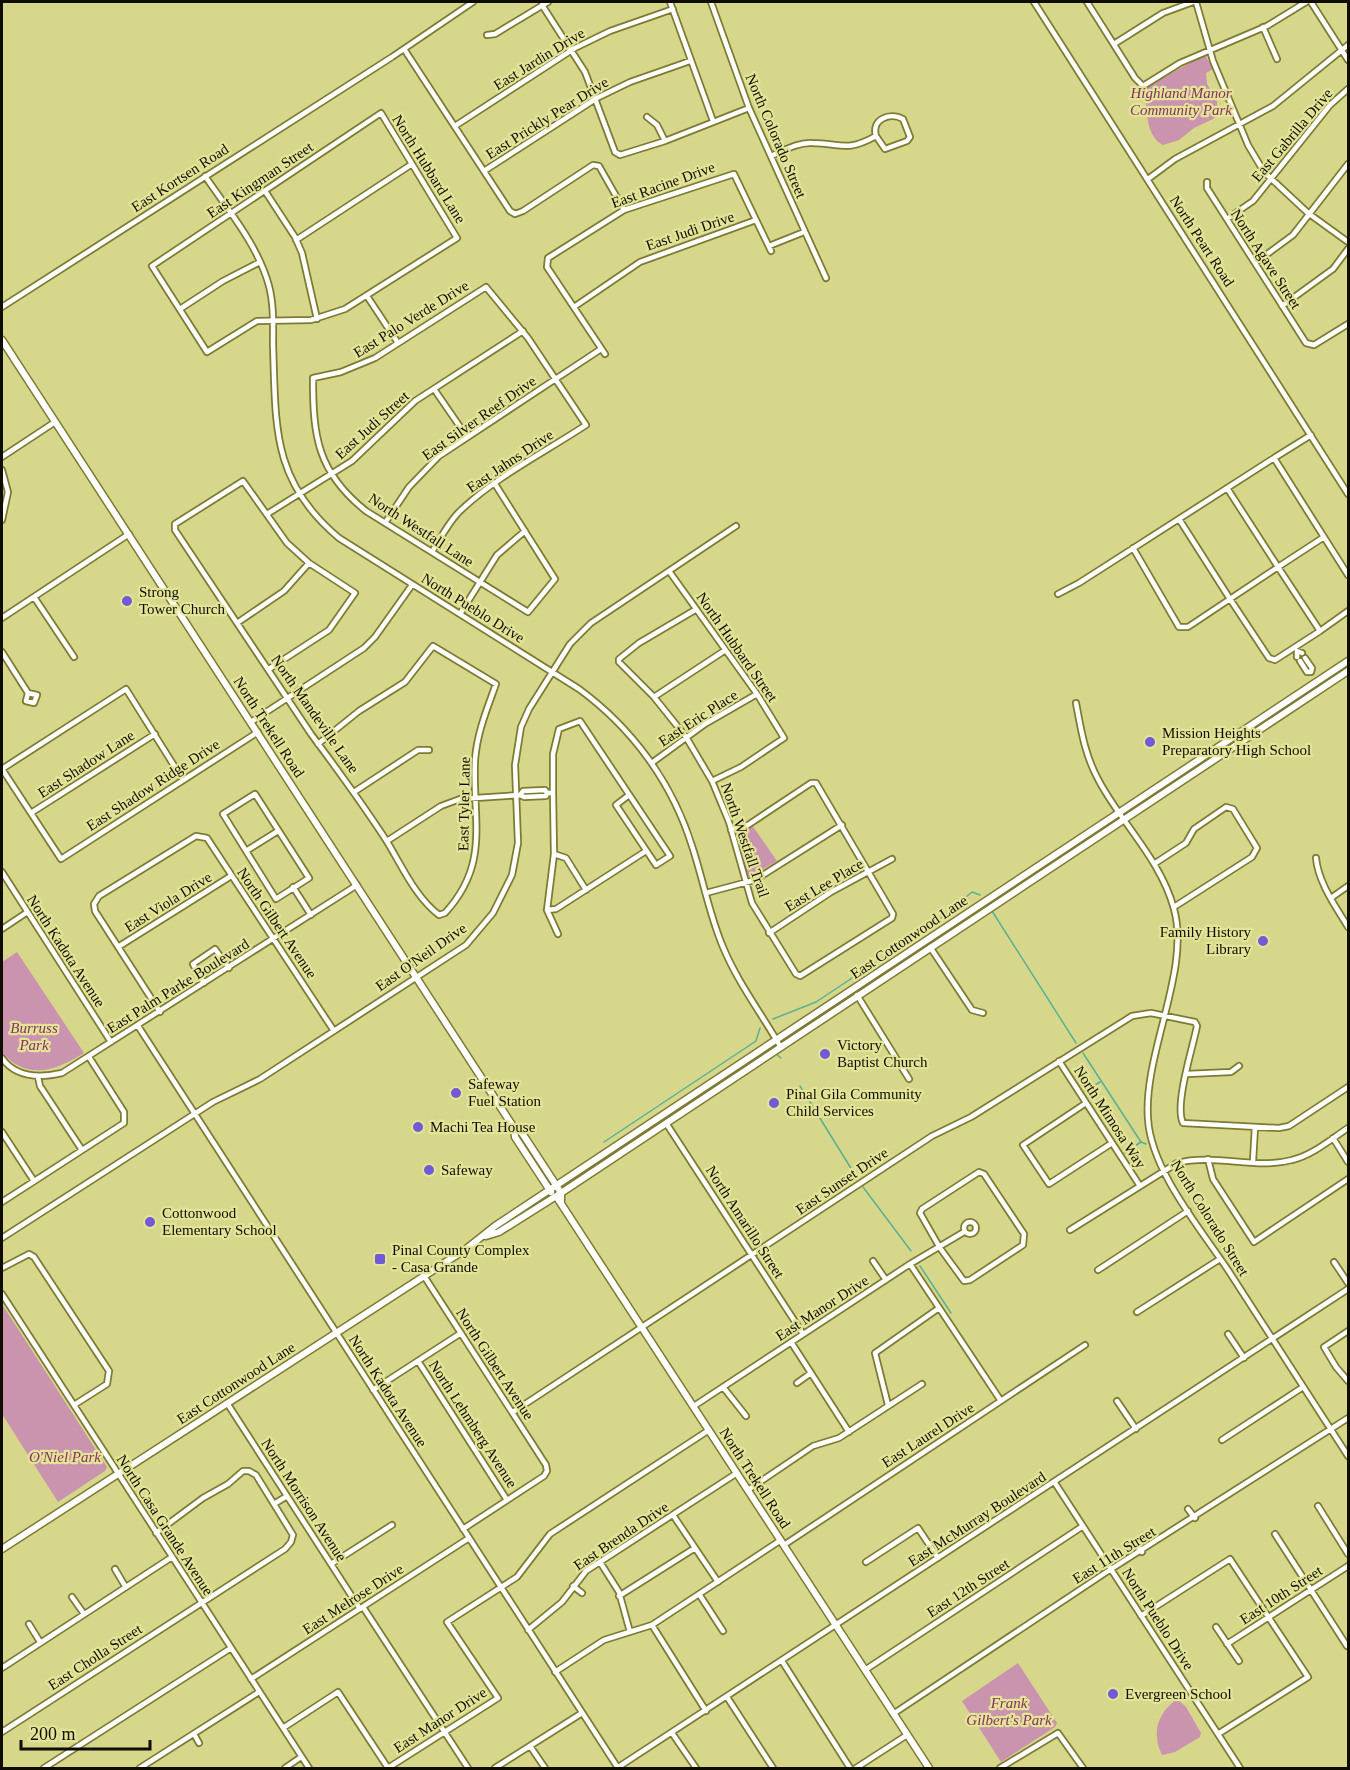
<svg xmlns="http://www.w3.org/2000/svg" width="1350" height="1770" viewBox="0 0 1350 1770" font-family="'Times New Roman',serif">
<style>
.green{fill:#ca93ae}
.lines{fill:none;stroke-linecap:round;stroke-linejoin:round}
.stream{stroke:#58b192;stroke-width:1.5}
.minor-casing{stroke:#7d7b32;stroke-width:8}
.major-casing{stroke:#7d7b32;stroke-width:9}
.minor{stroke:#fff;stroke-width:4.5}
.major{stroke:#fff;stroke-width:6}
.poi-dot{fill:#725ad5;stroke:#e4e499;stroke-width:2}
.labels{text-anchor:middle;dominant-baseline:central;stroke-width:4.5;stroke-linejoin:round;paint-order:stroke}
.street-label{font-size:15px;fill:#0e0d00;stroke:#e4e499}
.park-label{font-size:15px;font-style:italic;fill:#863162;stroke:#e4e499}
.poi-label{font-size:15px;fill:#0e0d00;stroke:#e4e499;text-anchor:start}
</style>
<rect width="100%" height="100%" fill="#d7d78c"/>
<path class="green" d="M1205,55l8,14 -7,4 1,11 10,17v13l-4,5 -19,9 -15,12 -16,5c-19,-10 -16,-39 -17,-58z
M752,825l25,36 -28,16 -14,-33 -1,-12z
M17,952l67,101c-28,18 -58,28 -82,-1v-90z
M2,1304l105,163 -2,4 -47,31 -56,-88z
M1018,1663l39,60 -2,4 -54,35 -39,-61z
M1177,1699l9,8 15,26 -1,4 -25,15 -13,3c-11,-23 -4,-42 15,-56z"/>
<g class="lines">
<path class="stream" d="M992,911l84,132
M941,918l31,-26 8,3
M773,1019l43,-17 122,-81
M1083,1053l58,89 5,2
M776,1054l5,4
M800,1086l57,92
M1085,1091l15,-9
M604,1142l146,-97 6,-4 4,-13
M1124,1153l17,-11
M863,1187l48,64
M920,1266l31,47"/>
<g class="minor-casing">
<path id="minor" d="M670,2l43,119
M711,2l38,106 77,170
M1034,2l314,492
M1087,2l48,76 8,8 37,-23 87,-37 39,-24
M1196,2l17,59 35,84 16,27 44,41 40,29
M1311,2l37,58
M542,5l43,67 30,80 5,3 45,-14 84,-33
M1263,27l14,32
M487,35l8,-1 53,-32
M1114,44l49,-31 30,-11
M404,49l106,162 5,3 8,-3 70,-46 6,1 25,44
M381,113l76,125 -112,71 -34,11 -54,1 -50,31 -55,-86z
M647,117l10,8 8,16
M455,126l120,-78 35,-17 63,-22
M771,156c12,-5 27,-14 41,-13 29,0 33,10 64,-7 -5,-17 14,-24 27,-17l7,18 -3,4 -22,8 -9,-13
M484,171l113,-73 33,-16 60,-21
M205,176c23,34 53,69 64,110 5,19 4,39 4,58 3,82 -2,137 66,194l240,151c53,39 93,93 113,157 11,33 17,68 31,101 15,36 38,66 57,99
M1148,179l27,-20 98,-53 75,-61
M1207,182v6l99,155 8,2 34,-21
M265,191l30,46 7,16 15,66
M1227,219l26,-18 77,-96 18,-16
M296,240l116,-76
M769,246l35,-14
M1255,263l38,-28 55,-71
M367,296l31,47
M1282,306l51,-37 15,-20
M2,307l390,-250 81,-55
M574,307l66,-45 116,-42
M180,309l43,-28 37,-19
M605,354l-58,-87 1,-9 76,-48 110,-36 37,77
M434,389l33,48
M2,457l53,-35
M1274,458l37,-23
M2,470l6,22 -6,28
M1227,488l51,79 46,-30
M267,514l85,-53 63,-60 108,-70
M385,523l24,-36 30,-31 162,-107
M1133,548l46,79h9l42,-28 -51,-80
M432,552c8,-13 15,-27 26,-39 34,-34 87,-61 128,-88l-58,-87 -42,-51 -111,71 -34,14 -28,6c0,58 4,94 53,133l162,101 27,-33 -60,-95
M1278,567l42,64 -45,29 -6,-2 -39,-59z
M669,571l88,123 27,44 -43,29 -29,14
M1058,594l21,-11 195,-125 74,117
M34,597l40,60
M695,610l-56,33 -20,16v3l35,35 32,40 26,44 17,41 23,81 44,71 4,2 92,-58 1,-4 -77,-131h-5l-63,42 -17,5
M460,614l37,-59 28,-24
M2,618l127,-84
M237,623l47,-32 25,-28
M1320,631l28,-20
M2,652l26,41 9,2 -3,8 -8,-2 2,-8
M1297,657v-6l5,2
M1300,661l7,11h4l1,-4 -7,-10
M269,669l60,-39 26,-37 -46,-30 -22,-20 -44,-62 -68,43v6l136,204c26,35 51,69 75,106 15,24 29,57 53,75l6,-2c46,-50 27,-94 30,-153 2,-27 12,-51 21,-76l-63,-38 -28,36 -46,29 -41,33
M654,697l70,-46
M1076,703c5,27 9,53 23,78 23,43 62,79 75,128 17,61 -31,145 -26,210 3,51 52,109 80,151 40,62 80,124 120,186
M251,722l113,-74 11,-11 37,-52
M653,762l52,-38 52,-30
M183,780l-57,-91 -124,80 59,90 197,-127
M354,792l64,-42h11
M547,793h6v-39l6,-25 21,-8 90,135 -14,9 -40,-60 13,-10
M553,793l1,61 -7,56 9,-1 90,-58
M255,794l54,84 -33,21 -53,-85z
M31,813l124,-79
M387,841l54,-35 19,-7 60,-4 3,-4 22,-1 2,3 -1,3 -22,1 -4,-2
M246,851l32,-20
M554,854l12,4 20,32
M1316,858c2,24 20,49 32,69
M1154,864l32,-21 8,-14 32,-22 7,2 24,39 -5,9 -78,50
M2,872l109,170
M293,887l18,28
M706,893l49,-13 87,-55
M1331,898l17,-12
M547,910l11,24
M2,929l24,-16
M769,933l62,-41 61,-33
M118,947l113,-71
M930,947l42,63 11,3
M204,983l-11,-19 22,-15 14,19
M857,995l52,84
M160,1012l-65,-101 -1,-7 5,-8 97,-60 11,2 127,193
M138,1026l480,742
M2,1058c14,20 38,20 60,15l295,-188
M1059,1061l81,125
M1187,1074l44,-2 8,-6
M38,1077l2,9 42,64
M1086,1103l-63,42 26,39 63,-41
M666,1123l137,211
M2,1132l32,49
M1333,1138l15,24
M1208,1159l5,20 41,63 94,-63
M1253,1161l2,-34
M979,1172l5,2 40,60 -1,11 -53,35 -6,1 -24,-33 -20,-35 2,-4z
M2,1202l122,-79v-11l-35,-55
M964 1228a6 6 0 1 1 12 0a6 6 0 1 1-12 0Z
M1070,1230l107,-67c38,-10 78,7 115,-3 21,-5 39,-21 56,-32
M2,1238l211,-136 47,-23 206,-134 27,-32 19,-38 6,-32 -3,-78 6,-38 8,-18 41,-65 21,-21 145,-97
M873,1261l13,19
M1334,1262l14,21
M910,1264l91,137
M2,1268l27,-14 5,3 75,114 -2,13 -33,21
M1098,1270l90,-59
M424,1276l122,189 1,6 -3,5 -81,53
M2,1294l307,474
M1137,1312l83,-53
M1348,1331l-24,16 12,20 12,14
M1228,1334l16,24
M791,1342l58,90
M418,1361l89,139
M797,1383l14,-10
M723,1387l23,29
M373,1390l88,-57
M1117,1401l19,28
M227,1403l133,206
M888,1405l-13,-52 64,-45
M694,1406l216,-142 54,-32
M513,1412l419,-276 39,-19 161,-101 19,-3 44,9 2,4c-4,21 -23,79 -14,97l96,5 10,-2 59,-39
M1222,1440l81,-53
M1055,1483l185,285
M748,1490l65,-44 26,-8 83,-54
M274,1504l13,-8
M1318,1506l30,48
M1188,1509l7,9
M673,1515l45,67
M1275,1534l72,112
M1135,1543l7,9
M784,1545l301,-200
M600,1562l19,30 11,40
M866,1562l52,-34 20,30
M331,1564l61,-39
M115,1569l10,17
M573,1586l9,7
M699,1594l24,37
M619,1596l76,-48
M72,1597l12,17
M363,1607l105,161
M1141,1616l89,-57 78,118 -90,57
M29,1624l11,18
M652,1625l54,86
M1216,1627l23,34
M528,1630l34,-28 24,-31 151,-98
M1227,1644l121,-78
M782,1661l68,107
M2,1668l170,-111
M865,1670l218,-144
M555,1672l49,-32 48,-15 129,-85
M251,1679l218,-141
M727,1697l46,71
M893,1714l212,-141 243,-155
M283,1728l55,-36 50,76 110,-70 -51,-76 70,-45 33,-43 159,-104
M2,1732l283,-183 6,-7 2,-7 -37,-60 -7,-4h-6l-15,13 -25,14 -47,35
M672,1733l24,35
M194,1734l5,9
M530,1746l15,22
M44,1768l187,-120
M140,1768l119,-76
M285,1768l16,-11
M495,1768l87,-55
M617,1768l731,-479
M856,1768l51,-33
M1000,1768l58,-35 25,35"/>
</g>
<g class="major-casing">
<path id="major" d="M2,340l512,788 8,5 34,52 5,8v8
M514,1128l1,9 36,55
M558,1199l371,569
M486,1236l13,-4 62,-39 787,-522
M2,1549l464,-300 29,-23 853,-565"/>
</g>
<use href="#minor" class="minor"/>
<use href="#major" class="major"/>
</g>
<g class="poi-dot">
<circle cx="127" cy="601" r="6"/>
<circle cx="1150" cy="742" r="6"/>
<circle cx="1263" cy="941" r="6"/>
<circle cx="825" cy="1054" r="6"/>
<circle cx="456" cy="1093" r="6"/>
<circle cx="774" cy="1103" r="6"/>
<circle cx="418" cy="1127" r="6"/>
<circle cx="429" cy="1170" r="6"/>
<circle cx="150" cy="1222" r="6"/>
<rect x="374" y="1253" width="12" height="12" rx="3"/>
<circle cx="1113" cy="1694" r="6"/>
</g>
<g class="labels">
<g class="street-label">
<text transform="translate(539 59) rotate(-32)">East Jardin Drive</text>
<text transform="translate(547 118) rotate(-32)">East Prickly Pear Drive</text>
<text transform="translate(1292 135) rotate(-50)">East Gabrilla Drive</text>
<text transform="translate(776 136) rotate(67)">North Colorado Street</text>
<text transform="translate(429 169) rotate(58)">North Hubbard Lane</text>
<text transform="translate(180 178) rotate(-33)">East Kortsen Road</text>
<text transform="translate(260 180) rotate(-34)">East Kingman Street</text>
<text transform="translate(663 185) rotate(-20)">East Racine Drive</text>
<text transform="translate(690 231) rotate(-19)">East Judi Drive</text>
<text transform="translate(1202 241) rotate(57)">North Peart Road</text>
<text transform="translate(1266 259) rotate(57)">North Agave Street</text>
<text transform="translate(411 319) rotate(-32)">East Palo Verde Drive</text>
<text transform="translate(479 418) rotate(-35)">East Silver Reef Drive</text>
<text transform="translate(372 425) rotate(-42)">East Judi Street</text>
<text transform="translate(510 461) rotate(-34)">East Jahns Drive</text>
<text transform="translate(421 530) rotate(33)">North Westfall Lane</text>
<text transform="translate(473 608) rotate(32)">North Pueblo Drive</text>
<text transform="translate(737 647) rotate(55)">North Hubbard Street</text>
<text transform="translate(315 714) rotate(55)">North Mandeville Lane</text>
<text transform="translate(698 718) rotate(-33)">East Eric Place</text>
<text transform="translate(269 727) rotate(57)">North Trekell Road</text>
<text transform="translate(86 764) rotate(-33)">East Shadow Lane</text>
<text transform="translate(153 785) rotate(-33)">East Shadow Ridge Drive</text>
<text transform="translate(464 804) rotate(-89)">East Tyler Lane</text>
<text transform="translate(745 840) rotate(71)">North Westfall Trail</text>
<text transform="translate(824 885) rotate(-31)">East Lee Place</text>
<text transform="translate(168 902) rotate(-32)">East Viola Drive</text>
<text transform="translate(277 923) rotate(56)">North Gilbert Avenue</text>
<text transform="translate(909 937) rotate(-34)">East Cottonwood Lane</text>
<text transform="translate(66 951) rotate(57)">North Kadota Avenue</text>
<text transform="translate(421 957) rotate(-35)">East O'Neil Drive</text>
<text transform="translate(178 986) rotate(-32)">East Palm Parke Boulevard</text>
<text transform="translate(1110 1117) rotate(57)">North Mimosa Way</text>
<text transform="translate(842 1181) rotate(-34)">East Sunset Drive</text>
<text transform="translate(1210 1218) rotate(58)">North Colorado Street</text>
<text transform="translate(745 1222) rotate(57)">North Amarillo Street</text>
<text transform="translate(822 1308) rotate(-33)">East Manor Drive</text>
<text transform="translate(495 1364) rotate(57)">North Gilbert Avenue</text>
<text transform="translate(236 1383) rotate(-33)">East Cottonwood Lane</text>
<text transform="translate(388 1391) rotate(57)">North Kadota Avenue</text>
<text transform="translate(473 1424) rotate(57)">North Lehmberg Avenue</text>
<text transform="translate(928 1435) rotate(-33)">East Laurel Drive</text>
<text transform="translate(755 1478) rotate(57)">North Trekell Road</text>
<text transform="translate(304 1500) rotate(57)">North Morrison Avenue</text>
<text transform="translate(977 1519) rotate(-33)">East McMurray Boulevard</text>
<text transform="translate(165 1525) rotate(57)">North Casa Grande Avenue</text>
<text transform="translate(621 1536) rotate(-34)">East Brenda Drive</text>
<text transform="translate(1114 1555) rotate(-32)">East 11th Street</text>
<text transform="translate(968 1588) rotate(-33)">East 12th Street</text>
<text transform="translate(1281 1595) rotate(-33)">East 10th Street</text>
<text transform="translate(353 1599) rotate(-33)">East Melrose Drive</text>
<text transform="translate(1158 1619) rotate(57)">North Pueblo Drive</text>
<text transform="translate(95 1657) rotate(-33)">East Cholla Street</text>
<text transform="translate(440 1720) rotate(-33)">East Manor Drive</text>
</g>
<g class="park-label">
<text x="1181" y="93">Highland Manor<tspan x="1181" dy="17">Community Park</tspan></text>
<text x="34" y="1028">Burruss<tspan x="34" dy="17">Park</tspan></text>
<text x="65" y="1457">O'Niel Park</text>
<text x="1009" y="1703">Frank<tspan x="1009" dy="17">Gilbert's Park</tspan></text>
</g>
<g class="poi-label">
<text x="139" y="592">Strong<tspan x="139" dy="17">Tower Church</tspan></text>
<text x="1162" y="733">Mission Heights<tspan x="1162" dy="17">Preparatory High School</tspan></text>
<text x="1251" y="932" text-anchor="end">Family History<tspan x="1251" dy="17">Library</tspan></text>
<text x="837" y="1045">Victory<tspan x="837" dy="17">Baptist Church</tspan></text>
<text x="468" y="1084">Safeway<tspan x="468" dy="17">Fuel Station</tspan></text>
<text x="786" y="1094">Pinal Gila Community<tspan x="786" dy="17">Child Services</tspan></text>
<text x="430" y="1127">Machi Tea House</text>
<text x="441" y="1170">Safeway</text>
<text x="162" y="1213">Cottonwood<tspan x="162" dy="17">Elementary School</tspan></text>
<text x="392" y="1250">Pinal County Complex<tspan x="392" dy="17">- Casa Grande</tspan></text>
<text x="1125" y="1694">Evergreen School</text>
</g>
</g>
<rect width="1350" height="1770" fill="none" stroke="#0e0d00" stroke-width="6"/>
<path d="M21 1740v9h129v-9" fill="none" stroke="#0e0d00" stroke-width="3"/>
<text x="30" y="1740" font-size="18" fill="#0e0d00" stroke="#e4e499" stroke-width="4.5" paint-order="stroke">200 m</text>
</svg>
